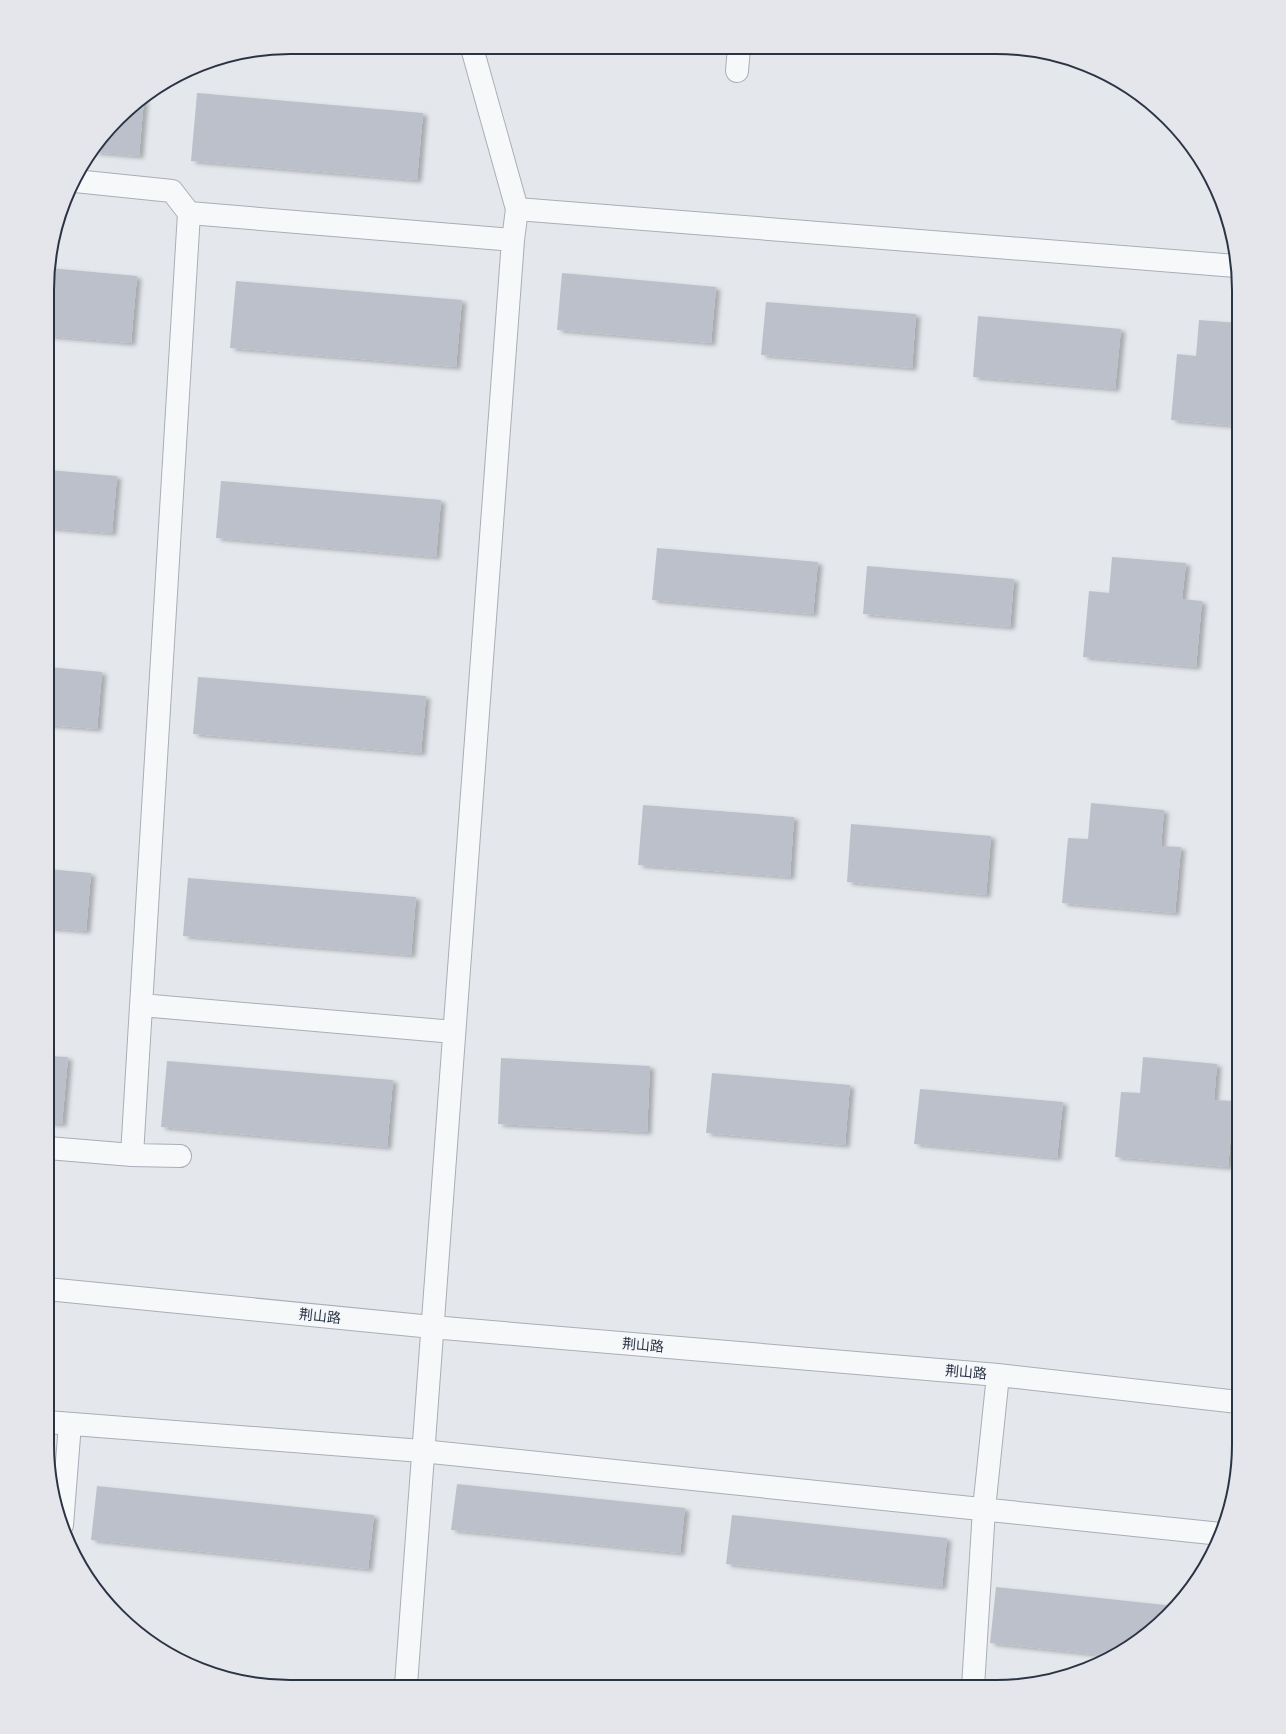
<svg xmlns="http://www.w3.org/2000/svg" width="1286" height="1734" viewBox="0 0 1286 1734" font-family="Jost,'Noto Sans SC',sans-serif">
<style>
.building{fill:#bbc0ca;filter:url(#shadow)}
.lines{fill:none;stroke-linecap:round;stroke-linejoin:round}
.minor-casing{stroke:#a9aeb7;stroke-width:24}
.minor{stroke:#f7f8fa;stroke-width:22}
.labels{text-anchor:middle;dominant-baseline:central;stroke-width:3;stroke-linejoin:round;paint-order:stroke}
.street-label{font-size:14px;fill:#2b3445;stroke:#f4f6f9}
.rim{fill:none;stroke:#2b3445;stroke-width:2}
</style>
<defs>
<filter id="shadow"><feDropShadow dx="4.5" dy="2.5" stdDeviation="2" flood-color="#0004"/></filter>
</defs>
<rect width="100%" height="100%" fill="#e4e7ec"/>
<path class="building" d="M197,93l226,20 -6,67 -226,-19z
M144,99l-5,57 -46,-4 37,-45z
M49,268l88,8 -6,67 -82,-7z
M562,273l154,14 -5,56 -154,-13z
M236,281l226,19 -6,67 -226,-19z
M766,302l150,12 -4,54 -151,-13z
M978,316l143,13 -6,60 -142,-12z
M1199,320l40,3v103l-68,-6 6,-66 19,2z
M49,470l68,6 -5,57 -63,-5z
M221,481l220,19 -5,57 -220,-19z
M657,548l161,14 -5,52 -161,-14z
M1112,557l74,6 -4,36 20,2 -6,66 -113,-10 6,-66 20,2z
M867,566l147,13 -4,48 -147,-13z
M48,667l54,5 -5,57 -49,-4z
M198,677l228,19 -5,57 -228,-19z
M1091,803l73,7 -3,36 20,1 -6,66 -113,-10 6,-65 20,1z
M643,805l151,12 -4,60 -152,-12z
M851,824l140,12 -5,59 -139,-13z
M48,869l43,4 -5,58 -38,-3z
M188,878l228,19 -5,58 -228,-19z
M48,1056l20,1 -6,67 -14,-1z
M1143,1057l74,7 -3,36 20,1 -6,66 -113,-10 6,-65 19,1z
M501,1058l149,8 -3,66 -149,-8z
M167,1061l226,19 -6,67 -226,-20z
M712,1073l138,12 -5,60 -139,-12z
M920,1089l143,13 -6,56 -143,-14z
M457,1484l228,24 -5,45 -229,-23z
M97,1486l277,29 -6,54 -277,-29z
M732,1515l215,23 -5,49 -216,-23z
M996,1587l178,19 -17,21 -44,29 -123,-13z
M447,1681l37,4v1l-37,-1z"/>
<g class="lines">
<g class="minor-casing">
<path id="minor" d="M737,71l2,-23
M75,181l97,10 17,22
M517,209l719,57
M141,1005l313,27
M48,1148l84,7 48,1
M132,1155l57,-942 324,27
M47,1289l385,38 566,48 240,27
M47,1422l375,29 799,83
M62,1525l8,-101
M406,1685l107,-1445 4,-31 -45,-161
M973,1687l11,-178 14,-134"/>
</g>
<use href="#minor" class="minor"/>
</g>
<g class="labels">
<g class="street-label">
<text transform="translate(320 1316) rotate(6)">荆山路</text>
<text transform="translate(643 1345) rotate(5)">荆山路</text>
<text transform="translate(966 1372) rotate(5)">荆山路</text>
</g>
</g>
<path d="M0 0H1286V1734H0ZM290 54H996A236 236 0 0 1 1232 290V1444A236 236 0 0 1 996 1680H290A236 236 0 0 1 54 1444V290A236 236 0 0 1 290 54Z" fill="#e4e6eb" fill-rule="evenodd"/>
<path class="rim" d="M290 54H996A236 236 0 0 1 1232 290V1444A236 236 0 0 1 996 1680H290A236 236 0 0 1 54 1444V290A236 236 0 0 1 290 54Z"/>
</svg>
